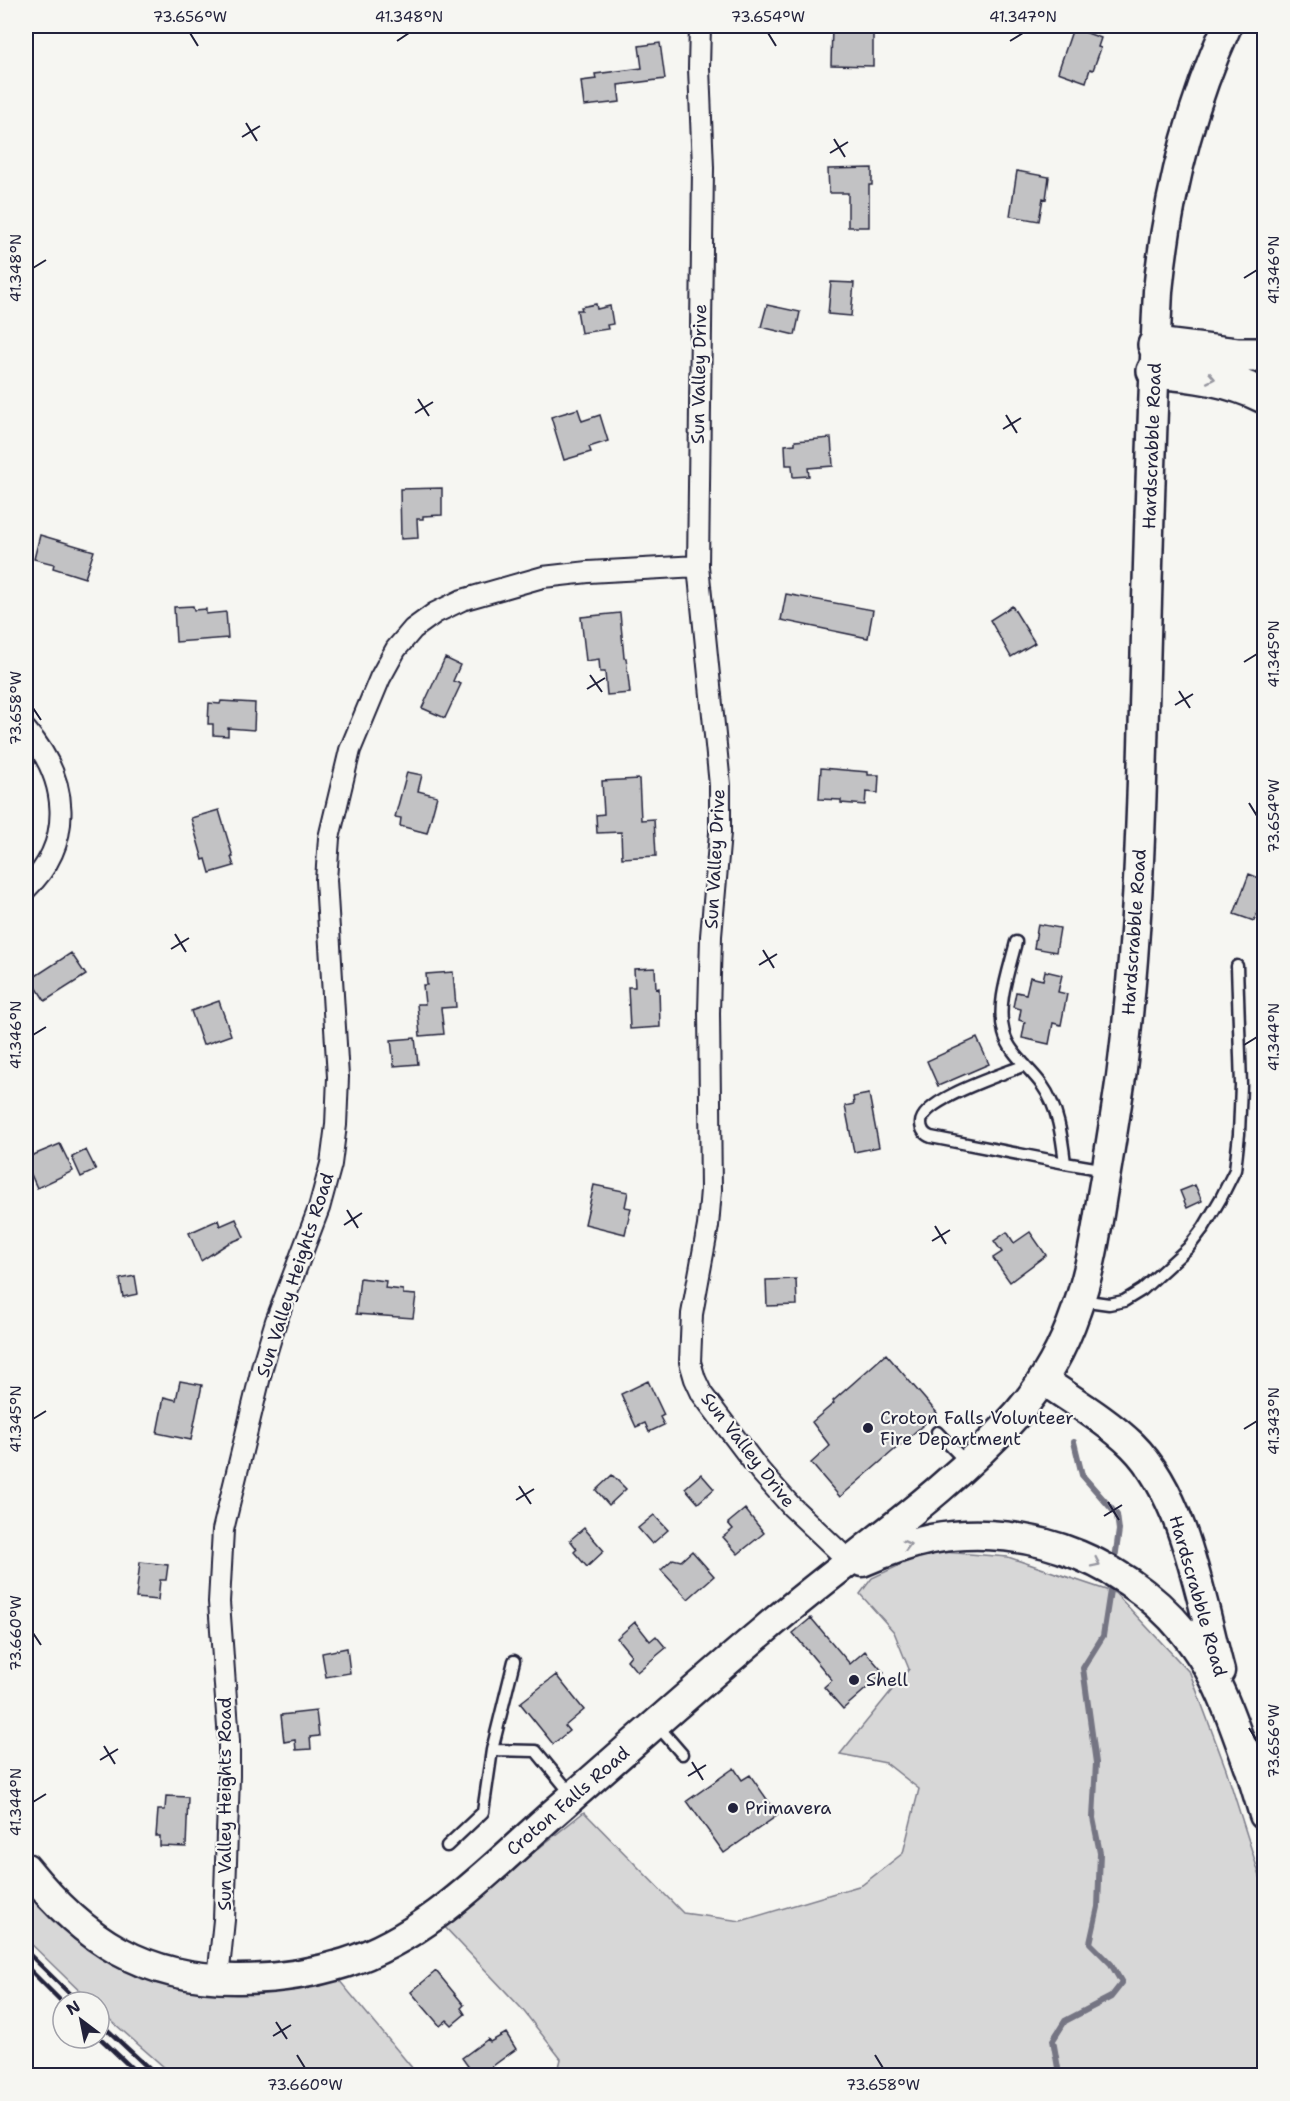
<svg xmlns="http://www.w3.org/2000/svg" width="1290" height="2101" viewBox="0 0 1290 2101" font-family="'Shantell Sans',sans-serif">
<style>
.green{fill:#d7d7d7;stroke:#7c7c89;stroke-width:1.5}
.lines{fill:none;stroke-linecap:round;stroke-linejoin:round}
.stream{stroke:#757583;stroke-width:6}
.building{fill:#c2c2c4;stroke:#22223b;stroke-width:1.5}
.lane-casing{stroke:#22223b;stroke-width:15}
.street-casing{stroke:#22223b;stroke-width:24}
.secondary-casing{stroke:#22223b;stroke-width:33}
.highway-casing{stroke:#22223b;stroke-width:38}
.lane{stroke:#f6f6f2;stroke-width:10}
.street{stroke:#f6f6f2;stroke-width:20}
.secondary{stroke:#f6f6f2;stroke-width:28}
.highway{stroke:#f6f6f2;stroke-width:33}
.rail{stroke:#22223b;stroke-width:4.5}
.oneway{stroke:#9797a0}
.ticks{fill:none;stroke:#22223b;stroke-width:2}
.poi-dot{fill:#22223b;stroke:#f6f6f2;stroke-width:2}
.labels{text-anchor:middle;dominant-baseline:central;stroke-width:4.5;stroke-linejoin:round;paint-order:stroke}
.street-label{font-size:18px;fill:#22223b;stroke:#f6f6f2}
.poi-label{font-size:18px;fill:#22223b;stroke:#f6f6f2;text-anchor:start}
.neatline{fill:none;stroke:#22223b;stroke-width:2}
.ticks-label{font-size:15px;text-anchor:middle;fill:#22223b}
</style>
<rect width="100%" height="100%" fill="#f6f6f2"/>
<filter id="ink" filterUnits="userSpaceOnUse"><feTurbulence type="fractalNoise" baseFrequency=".0167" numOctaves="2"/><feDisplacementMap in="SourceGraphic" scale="12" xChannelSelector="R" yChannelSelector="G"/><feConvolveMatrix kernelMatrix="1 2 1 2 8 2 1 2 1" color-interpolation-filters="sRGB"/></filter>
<g filter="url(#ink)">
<path class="green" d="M930,1551l78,6 107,36 75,80 36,96 38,120v186h-707l4,-16 -39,-50 -79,-84 141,-113 99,101 58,8 121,-36 41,-32 16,-64 -33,-26 -46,-9 69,-85 -15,-37 -34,-38 12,-16z
M26,1892l31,33 79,52 55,14 107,-4 41,-7 79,95h-245l-74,-65v-8h-8l-65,-63z"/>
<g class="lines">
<path class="stream" d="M1074,1442l8,33 35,40 2,15 -4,29
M1057,2076l1,-8 -5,-28 12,-19 46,-24 11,-14 -11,-19 -21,-21 8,-36 2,-54 -7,-35 3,-55 -13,-95 20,-32 8,-52"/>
</g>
<path class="building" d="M832,26h41v40l-42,-1z
M1073,28l28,10 -3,9 3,1 -8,22 -3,-1 -4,13 -28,-10z
M660,43l5,36 -47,6 2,17 -36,4 -3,-25 15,-2 -1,-5 47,-6 -3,-22z
M872,168v17h-3v42h-21v-34h-19l-1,-24z
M1017,171l32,6 -3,22 -3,-1 -4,23 -29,-5z
M831,282l23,1 -3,33 -23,-2z
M596,304l1,5 13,-3 3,18 -6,1 1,4 -27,4 -4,-23h5l-1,-3z
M767,305l33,7 -5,23 -34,-8z
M578,409l4,12 18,-6 8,26 -19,6 2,5 -27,8 -13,-43z
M831,438l2,28 -25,2 1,8 -16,1 -1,-12h-6l-1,-20 10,-1v-3z
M442,488v27l-19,1v3h-6l1,19 -17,1 -1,-50z
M40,535l54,16 -9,27 -32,-10 1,-4 -20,-5z
M786,594l87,16 -5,28 -87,-18z
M193,606l1,4 12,-1v5l20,-2 2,26 -52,4 -2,-35z
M1012,606l23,37 -24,14 -21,-37z
M620,613l4,45h2l4,35 -23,2 -2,-23h-5l-1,-13 -13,2 -5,-44z
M445,658l15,7 -7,16 8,3 -16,34 -23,-10z
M221,701l34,2 -1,27 -26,-2v8l-15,-1v-11h-5l1,-21 11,1z
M821,768l47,4v3h11l-1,18 -12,-1 -1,13 -24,-2v-3l-22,-1z
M407,772l15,3 -4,16 19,5 -10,37 -27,-7 1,-8 -6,-1z
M639,779l2,41 13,-1 2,37 -34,2 -1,-26 -24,1 -1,-18 8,-1 -2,-33z
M219,810l14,47h-2l3,9 -24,7 -4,-14 -3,1 -12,-42z
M1249,874l15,6v13l-10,28 -20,-7z
M1038,924l22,4 -4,24 -22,-4z
M71,953l15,22 -41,26 -14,-22z
M655,968l1,21 3,-1 1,39 -30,2 -2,-42h7l-1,-18z
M1045,971l17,4 -4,17 9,2 -6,31 -8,-2 -4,21 -27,-6 3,-16 -6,-2 2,-11 -8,-2 3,-15 10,2 4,-17 13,3z
M453,972l3,35 -15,1 3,26 -24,2 -3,-32h8l-2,-19h4l-1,-11z
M219,1001l12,34 -28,10 -12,-34z
M415,1038l3,26 -24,2 -3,-26z
M977,1038l12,26 -51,22 -11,-25z
M869,1094l10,53 -25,5 -9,-46 9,-2 -1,-7z
M60,1144l13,27 -36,17 -11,-25v-5z
M86,1150l10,20 -15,7 -9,-20z
M594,1185l34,7 -3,15 6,1 -6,26 -40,-10z
M1195,1185l7,16 -15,7 -7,-17z
M236,1219l8,18 -17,7 -26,17 -12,-28 29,-13 2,6z
M1007,1232l7,11 16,-11 16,23 -36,27 -17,-24 9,-6 -8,-11z
M135,1276l3,18 -15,3 -3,-18z
M360,1278l26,3 -1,7 18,2v4l13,1 -3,23 -57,-4z
M796,1279l1,26 -30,1 -1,-26z
M886,1354l51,59 -97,84 -29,-34 19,-17 -18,-24 22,-19 -1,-2z
M180,1381l22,4 -11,55 -34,-7 7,-36 12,3z
M648,1381l16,34 -4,2 4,8 -15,7 -4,-9 -9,4 -15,-33z
M701,1474l13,15 -16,14 -13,-15z
M612,1475l14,14 -17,16 -13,-15z
M745,1509l19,24 -26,21 -15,-17 10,-8 -5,-6z
M654,1515l14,15 -16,14 -14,-16z
M584,1528l20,23 -17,16 -13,-15 3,-3 -7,-9z
M692,1551l22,25 -26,23 -27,-29 12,-11 8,2z
M140,1562l28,3 -2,15h-6l-2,20 -22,-2z
M811,1618l39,46 15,-13 19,22 -41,36 -19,-22 8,-7 -39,-47z
M635,1622l15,19 6,-5 10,12 -29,24 -10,-12 4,-5 -14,-17z
M347,1648l3,25 -24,4 -4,-24z
M556,1675l28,35 -19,16 4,5 -16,13 -33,-41z
M316,1711l3,25 -9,1 1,12 -15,1 -1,-10 -11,2 -3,-27z
M734,1768l8,12 8,-5 28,40 -54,38 -37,-52z
M166,1796l22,1 -2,50 -26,-1v-10h-4l2,-26h7z
M436,1971l28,34 -3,3 4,6 -13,11 -5,-5 -7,6 -29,-34z
M506,2033l10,16 -37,27h-4l-13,-18 26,-19 2,3z"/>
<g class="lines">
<g class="lane-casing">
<path id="lane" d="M1016,942c-7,29 -20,62 -12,91 5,20 26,35 38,52 16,22 20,52 23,78l41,7
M1025,1065c-21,9 -103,34 -104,58 0,7 4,12 10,14l134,26
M1080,1300l29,4 15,-3 18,-11 46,-42 16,-21 17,-29 14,-28 4,-36 2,-49 -4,-119
M937,1432l30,31
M656,1724l26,30
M492,1750l22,-89
M447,1846l36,-34 9,-62 44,1 37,45"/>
</g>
<g class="street-casing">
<path id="street" d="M700,26l-1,42 4,100 -5,398 22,219v48l-9,103 -2,77 2,177 -3,36 -16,88 -2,48 5,17 7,15 58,77 32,36 57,54
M26,730c43,49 49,112 0,159
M218,1979l6,-59 5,-144v-35l-10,-139 4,-72 40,-166 13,-43 43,-113 12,-44 5,-39 2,-48 -12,-197 3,-42 21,-88 30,-72 16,-29 17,-20 22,-16 27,-13 81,-23 45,-5 110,-6"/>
</g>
<g class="secondary-casing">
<path id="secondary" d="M1043,1380c30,21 63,40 89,65 53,52 69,156 88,226
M862,1562c23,-10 45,-18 69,-23 99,-19 207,26 264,108 26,36 39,79 54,120
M1244,1749l20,66
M26,1868c58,72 118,112 213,111 36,0 71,-5 106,-16 83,-26 147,-96 211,-152 69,-60 137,-121 207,-180 84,-73 180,-134 254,-217 26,-30 46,-65 59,-103 14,-38 20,-76 26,-116 7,-39 13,-78 19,-118 16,-124 20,-244 23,-369 4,-139 7,-278 14,-417 9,-91 31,-182 69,-265"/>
</g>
<g class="highway-casing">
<path id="highway" d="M1155,345l82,10h27
M1154,371c38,3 76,8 110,25"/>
</g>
<use href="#lane" class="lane"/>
<use href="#street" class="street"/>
<use href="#secondary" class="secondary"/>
<use href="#highway" class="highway"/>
<path class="rail" d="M26,1951l52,51
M26,1966l37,37
M99,2022l58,54
M99,2037l41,39"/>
</g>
<defs><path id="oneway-chevron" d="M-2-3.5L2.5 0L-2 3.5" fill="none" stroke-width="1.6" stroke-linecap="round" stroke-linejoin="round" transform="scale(1.5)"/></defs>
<g class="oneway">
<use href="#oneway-chevron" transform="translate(1211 378) rotate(11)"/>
<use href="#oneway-chevron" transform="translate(907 1545) rotate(-15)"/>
<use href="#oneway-chevron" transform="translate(1096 1563) rotate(26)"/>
</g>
</g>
<path class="ticks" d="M190,33l8,13M768,33l8,13M397,41l12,-8M1010,41l13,-8M246,123l11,18M242,137l18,-11M834,139l11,18M830,153l18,-11M33,268l13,-8M1244,278l13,-8M418,399l11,17M415,413l18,-11M1006,415l11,18M1003,429l18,-11M1244,662l13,-8M590,675l12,17M587,689l18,-11M1179,691l11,17M1175,705l18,-11M33,708l8,12M1249,803l8,13M175,934l11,18M171,949l18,-11M763,950l11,18M759,965l18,-11M33,1035l13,-8M1244,1045l13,-8M347,1210l11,18M344,1225l18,-12M935,1226l11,18M932,1241l18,-11M33,1419l13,-8M1244,1429l13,-8M519,1486l12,18M516,1500l18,-11M1108,1502l11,18M1104,1516l18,-11M33,1633l8,12M1249,1728l8,13M104,1746l11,18M100,1760l18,-11M692,1762l11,18M688,1776l18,-11M33,1802l13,-8M276,2022l11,17M273,2036l18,-11M297,2055l8,13M875,2055l8,13"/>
<g class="poi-dot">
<circle cx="868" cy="1428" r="6"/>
<circle cx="854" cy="1680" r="6"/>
<circle cx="733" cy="1808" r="6"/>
</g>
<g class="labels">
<g class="street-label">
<text transform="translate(699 374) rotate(-89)">Sun Valley Drive</text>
<text transform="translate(1152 446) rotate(-88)">Hardscrabble Road</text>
<text transform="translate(715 859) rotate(-87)">Sun Valley Drive</text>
<text transform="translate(1134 932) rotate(-86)">Hardscrabble Road</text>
<text transform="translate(295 1275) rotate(-72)">Sun Valley Heights Road</text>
<text transform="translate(748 1450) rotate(52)">Sun Valley Drive</text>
<text transform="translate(1198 1596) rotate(74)">Hardscrabble Road</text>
<text transform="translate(568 1801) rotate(-41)">Croton Falls Road</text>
<text transform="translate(225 1804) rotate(-90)">Sun Valley Heights Road</text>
</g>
<g class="poi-label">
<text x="880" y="1418">Croton Falls Volunteer<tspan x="880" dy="21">Fire Department</tspan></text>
<text x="866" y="1680">Shell</text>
<text x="745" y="1808">Primavera</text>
</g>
</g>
<rect width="1290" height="2101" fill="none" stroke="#f6f6f2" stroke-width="66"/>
<g transform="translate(81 2020) rotate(328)"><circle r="28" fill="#f6f6f2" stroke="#a1a1a9" stroke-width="1.5"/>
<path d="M0-4.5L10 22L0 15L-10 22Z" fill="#22223b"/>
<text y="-9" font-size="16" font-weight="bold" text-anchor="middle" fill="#22223b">N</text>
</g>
<rect x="33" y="33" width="1224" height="2035" class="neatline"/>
<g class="ticks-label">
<text x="190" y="22">73.656°W</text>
<text x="409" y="22">41.348°N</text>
<text x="768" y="22">73.654°W</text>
<text x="1023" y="22">41.347°N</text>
<text transform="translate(16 268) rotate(-90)" y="5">41.348°N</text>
<text transform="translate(1274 270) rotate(-90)" y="5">41.346°N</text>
<text transform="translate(1274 654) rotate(-90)" y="5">41.345°N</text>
<text transform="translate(16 708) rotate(-90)" y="5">73.658°W</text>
<text transform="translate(1274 816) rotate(-90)" y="5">73.654°W</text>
<text transform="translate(16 1035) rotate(-90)" y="5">41.346°N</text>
<text transform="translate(1274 1037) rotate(-90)" y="5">41.344°N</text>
<text transform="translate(16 1419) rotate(-90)" y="5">41.345°N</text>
<text transform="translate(1274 1421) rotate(-90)" y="5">41.343°N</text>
<text transform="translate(16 1633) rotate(-90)" y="5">73.660°W</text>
<text transform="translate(1274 1741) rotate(-90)" y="5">73.656°W</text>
<text transform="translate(16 1802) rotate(-90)" y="5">41.344°N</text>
<text x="305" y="2090">73.660°W</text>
<text x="883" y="2090">73.658°W</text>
</g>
</svg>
